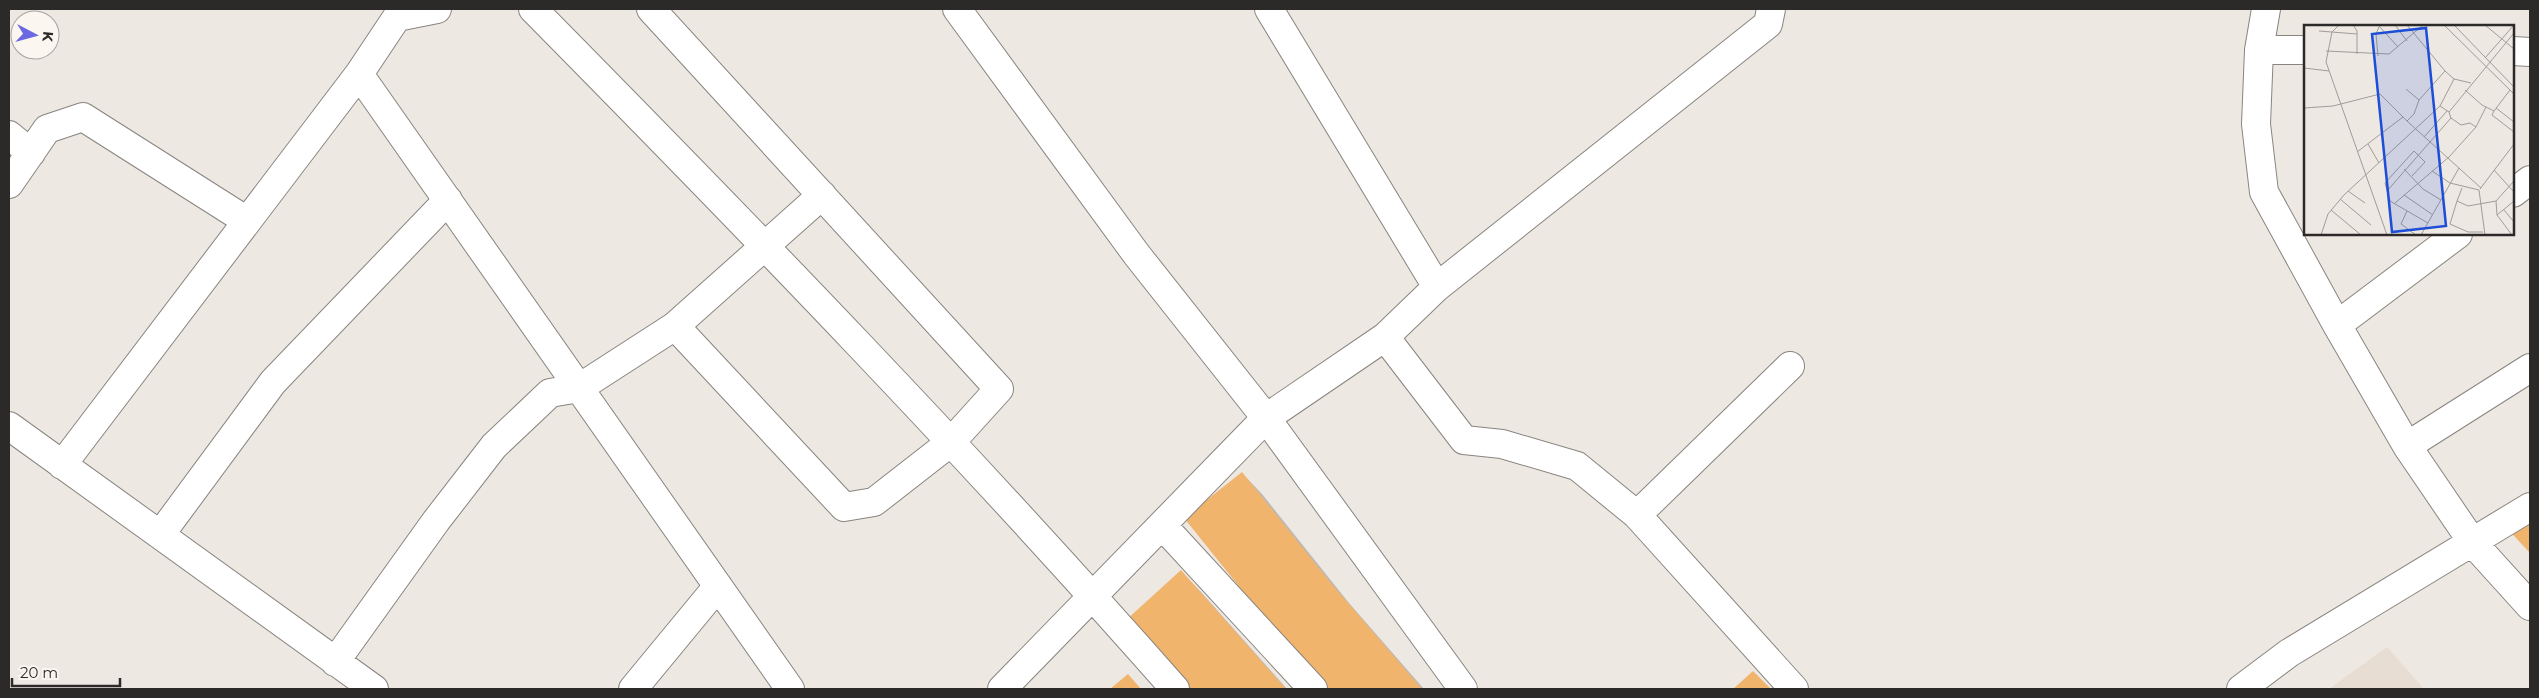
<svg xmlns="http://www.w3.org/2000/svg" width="2539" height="698" viewBox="0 0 2539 698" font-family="Montserrat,sans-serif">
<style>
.built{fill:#e8ddd2}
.shadow{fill:#0003}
.building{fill:#f1b46d}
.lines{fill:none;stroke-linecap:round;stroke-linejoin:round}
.street-casing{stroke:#89847f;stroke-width:30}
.secondary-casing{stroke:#89847f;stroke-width:30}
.street{stroke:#fff;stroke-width:28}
.secondary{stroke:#fff;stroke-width:28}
.inset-road{fill:none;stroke:#a09c98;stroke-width:1}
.view{fill:#1d4ed8;fill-opacity:0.15;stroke:#1d4ed8;stroke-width:2.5}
.inset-edge{fill:none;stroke:#2c2a28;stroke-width:2.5}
</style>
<rect width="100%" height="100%" fill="#eee8e3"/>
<path class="built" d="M2387,647l37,42h-95z"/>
<path class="shadow" d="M1242,473l20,21 87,109 75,86h-99z
M1181,572l20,20 86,97h-97l-11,-11z"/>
<path class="building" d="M1242,472l88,110 92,107h-99l-12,-13 -127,-158z
M2530,507v46l-27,-29z
M1181,570l52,59 53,60h-98l-63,-68z
M1753,671l18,18h-38z
M1128,674l13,15h-31z"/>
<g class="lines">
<g class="street-casing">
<path id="street" d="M533,9c219,222 436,446 642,680
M651,9l348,380 -48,53 -77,60 -30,5 -169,-181
M1269,9l168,278
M2266,9l-7,41 -3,74 8,68 73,133 70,121 66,97 57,63
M2259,50h46
M2513,51l17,1
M359,74l431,615
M9,135l22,18
M9,184l38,-55 36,-12 164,104
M2513,193l17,-13
M2337,325l121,-91
M1385,337l52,-50 331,-263 3,-15
M9,426l365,263
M2407,446l123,-78
M62,465l297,-391 38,-57 40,-8
M1637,515l153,-149
M1162,525l151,164
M160,535l113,-153 175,-182
M335,662l101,-141 58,-75 56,-53 29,-5 96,-62 147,-131
M633,689l85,-103
M1002,689l264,-271 119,-81 79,103 38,4 75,22 60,49 157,174
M2241,689l48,-36 241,-146"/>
</g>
<g class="secondary-casing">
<path id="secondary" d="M957,9l180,246 129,163 197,271"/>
</g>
<use href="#street" class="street"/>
<use href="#secondary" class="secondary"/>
</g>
<g transform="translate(2304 25)">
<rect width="210" height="210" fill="#eee8e3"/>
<path class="inset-road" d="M35,0l-7,7 -6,30 61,173M49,0l4,6v23M91,0l12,16M103,0l38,46M140,0l70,69M150,0l60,62M181,0l29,24M75,1l19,21M15,6l38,3M22,26l63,3 34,-29M74,31l-2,-22 3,-7M181,33l29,-33M0,43l25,3M150,54l-9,-8 -26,29 -5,14 -7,7 74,67M102,64l13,11M161,65l17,15 12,6 16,-21M0,83l29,-2 47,-12 27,27M192,83l18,14M190,86l-2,4 22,17M145,87l65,-79M147,93l10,7 9,-2 6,4 10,-20M120,112l23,-26M64,119l11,19M53,127l46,-35M100,144l19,20 18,11M190,145l20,22M128,146l18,12 29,7M108,151l13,-14 -11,-11 -29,32 5,18 38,22M158,163l-5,13 11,5 28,-5M176,164l34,-45M175,165l6,45M44,166l17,12M83,166l64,-73 -2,-6 -9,-6M100,170l29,20M36,174l31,26M153,176l-7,23 18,8h15M192,176l1,14 15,20M192,176l18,-20M91,178l54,-46 27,-30M27,185l30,25M200,185l10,12M103,186l-6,13 15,11M193,190l17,-14M17,210l7,-21 16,-19 96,-89 14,-27 17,4M117,210l38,-67"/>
<path class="view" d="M122,3l20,198 -54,6 -20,-198z"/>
<rect width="210" height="210" class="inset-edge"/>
</g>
<rect width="2539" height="698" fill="none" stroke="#2c2a28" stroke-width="20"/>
<g transform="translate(35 35) rotate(96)"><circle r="24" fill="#fbf6f0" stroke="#a8a4a0"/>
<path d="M0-4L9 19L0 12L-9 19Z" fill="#6c68e2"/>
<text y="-8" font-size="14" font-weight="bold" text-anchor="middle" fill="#2c2a28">K</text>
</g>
<path d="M12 678v8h108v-8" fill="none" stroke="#2c2a28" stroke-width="2.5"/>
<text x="20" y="678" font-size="15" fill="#2c2a28" stroke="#fbf6f0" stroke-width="4" paint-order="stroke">20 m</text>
</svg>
